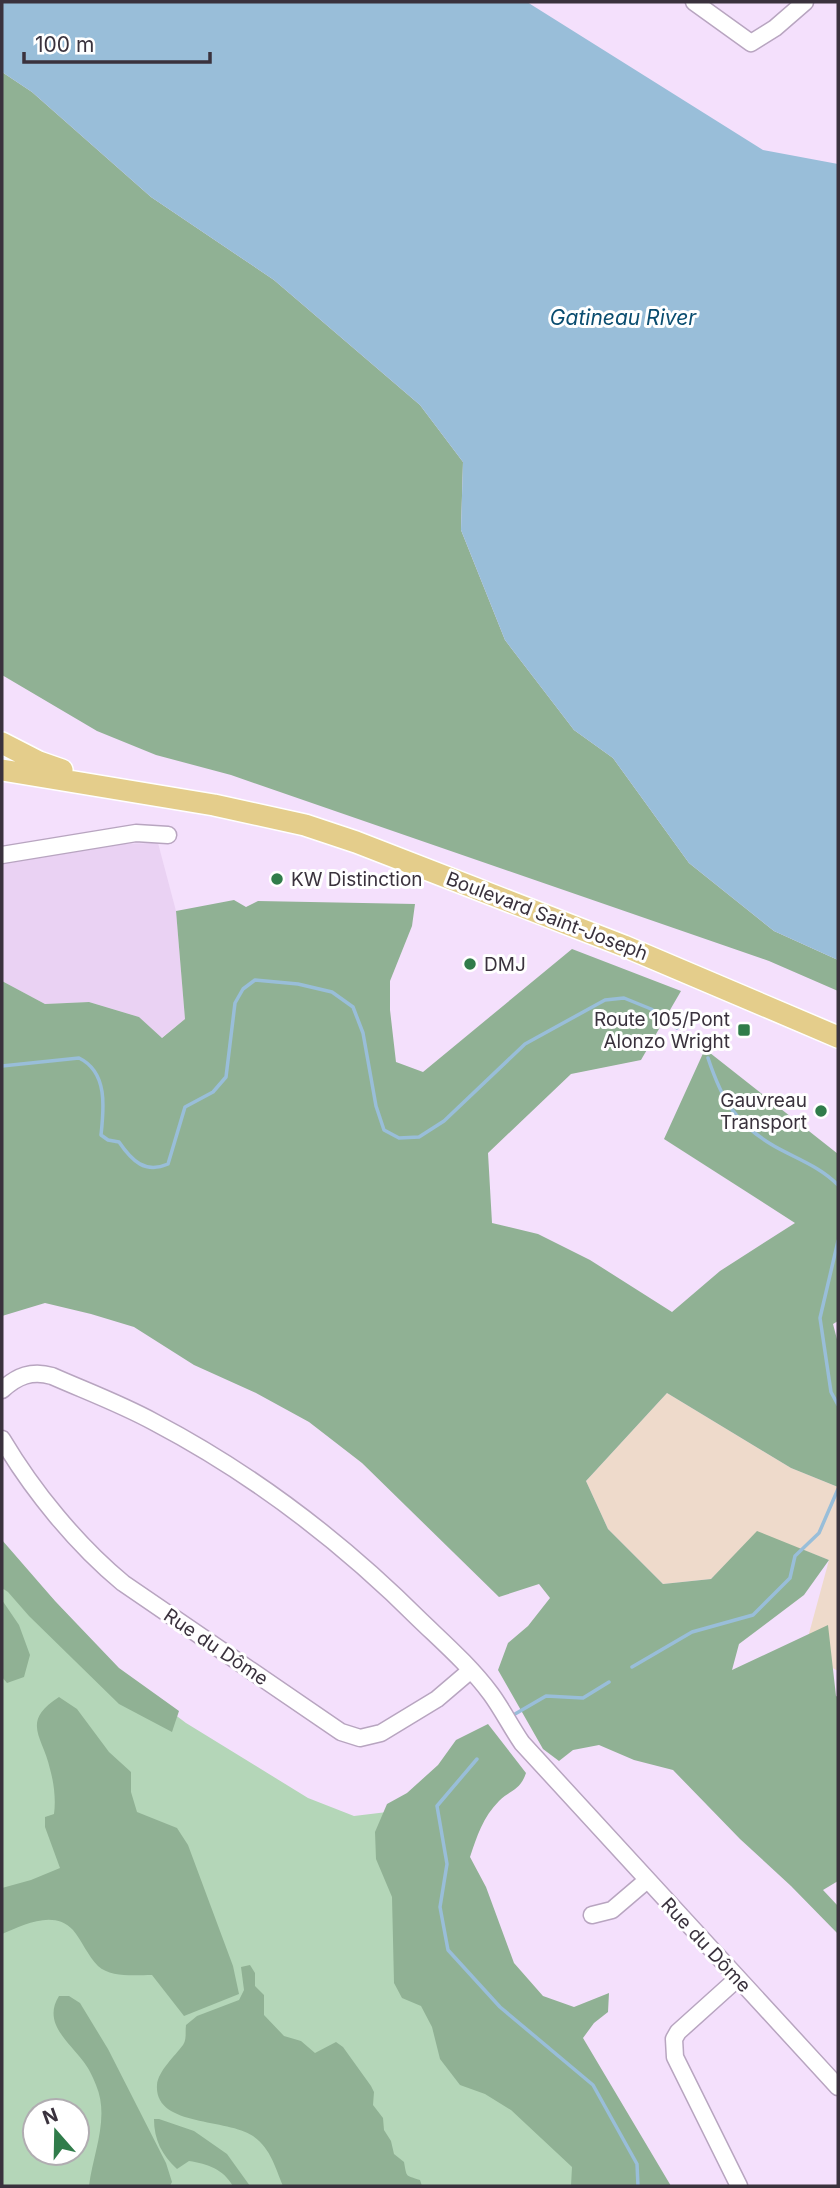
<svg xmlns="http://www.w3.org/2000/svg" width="840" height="2188" viewBox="0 0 840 2188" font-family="Inter,sans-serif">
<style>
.built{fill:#ead2f3}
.industrial{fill:#eedacb}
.green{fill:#b4d6b8;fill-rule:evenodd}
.forest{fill:#90b194}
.water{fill:#99bed9}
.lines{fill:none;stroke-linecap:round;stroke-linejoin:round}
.stream{stroke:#99bed9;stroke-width:3.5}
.minor-casing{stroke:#b8a5c0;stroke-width:19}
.major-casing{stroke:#fff;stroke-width:24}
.minor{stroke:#fff;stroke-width:16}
.major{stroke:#e4cd8b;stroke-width:21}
.poi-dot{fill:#307c4a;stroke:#fff;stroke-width:2.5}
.labels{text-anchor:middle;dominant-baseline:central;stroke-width:6;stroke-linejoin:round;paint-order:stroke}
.poi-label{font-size:19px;fill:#3a323d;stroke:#fff;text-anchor:start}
.street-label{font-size:19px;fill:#3a323d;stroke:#fff}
.water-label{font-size:21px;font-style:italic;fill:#0a4d70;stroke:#fff}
</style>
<rect width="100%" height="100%" fill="#f4e0fc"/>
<path class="built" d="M158,843l18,68 9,108 -24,19 -22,-21 -50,-15 -44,2 -43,-23v-118l106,-19z"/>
<path class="industrial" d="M667,1393l124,75 47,19v184l-34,-19 25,-92 -72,-28 -46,47 -48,5 -55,-55 -22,-48z"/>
<path class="green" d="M2,1544l123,133 61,46 122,75 46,18 83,-10 10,58 191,322h-636zM35,2111h42v42h-42z"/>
<path class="forest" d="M2,72l30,20 119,105 123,83 146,125 43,57 -2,68 44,110 69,90 39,28 76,105 85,68 64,29v31l-69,-30 -538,-186 -75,-20 -59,-24 -95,-56z
M234,900l12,7 12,-6 157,3 -3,22 -22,55v29l6,52 27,10 149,-123 109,42 -40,69 -70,14 -83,79 4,70 46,11 52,26 82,52 48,-41 75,-48 -131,-84 41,-90 133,105v167l-5,3 5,19v144l-47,-19 -124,-75 -81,88 22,48 55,55 48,-5 46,-48 72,29 -25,35 -65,49 -7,26 96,-45 8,71 2,1v184l-15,9 15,16v28l-47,-48 -51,-47 -67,-69 -39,-10 -35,-15 -26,5 -14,11 -16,-12 -45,-79 10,-27 20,-17 22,-28 -11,-14 -40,13 -137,-134 -53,-41 -53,-29 -62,-28 -60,-38 -43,-13 -46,-11 -43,13v-335l43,23 44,-2 50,15 23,21 23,-19 -9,-108z
M2,1540l53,61 64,67 60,43 -7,21 -53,-28 -90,-88 -21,-24 -6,-4z
M2,1600l17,25 11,30 -6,22 -17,6 -5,-6z
M59,1697l18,12 32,43 22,20v20l6,20 40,16 11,17 45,121 6,28 -55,22 -32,-41c-16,0 -41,3 -54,-9 -10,-10 -16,-25 -25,-36 -19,-21 -50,-5 -71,4v-46l29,-8 29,-12 -15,-41v-10l9,-3c2,-14 0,-31 -4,-45 -7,-33 -30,-47 9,-72z
M488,1724l38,49c-6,18 -15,16 -27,28 -16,16 -22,35 -29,56l16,30 28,76 29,33 31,11 35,-14 -1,19 -14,11 -11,15 88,148h-100l1,-19 -61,-57 -26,-16 -25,-9 -20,-26 -8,-32 -11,-21 -19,-8 -8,-15 -2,-86 -16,-38 -1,-27 12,-28 20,-11 31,-28 18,-25z
M250,1965l5,8v13l9,9v20l20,21 17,5 14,12 21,-11 7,5 28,39 3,6 -1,13 10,13 1,12 7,11 3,13 10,8c3,16 1,13 16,18l2,6h-139c-8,-19 -12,-37 -30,-50 -26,-18 -99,-9 -96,-51 1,-14 18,-29 26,-40 4,-6 2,-13 3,-20l11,-9 42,-16 5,-10 -3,-23z
M59,1996h10l11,7 28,46 58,114 6,19 -2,4h-81c4,-33 21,-68 7,-101 -3,-8 -8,-18 -13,-24 -14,-19 -41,-38 -24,-65z
M159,2119l35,12 33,23 23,32h-17c-10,-17 -25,-22 -44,-25l-12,8c-15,-14 -23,-29 -23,-50z"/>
<path class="water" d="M2,2h525l236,148 75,14v796l-64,-29 -85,-68 -76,-105 -39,-28 -69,-90 -44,-110 2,-68 -43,-57 -146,-125 -123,-83 -119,-105 -30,-20z"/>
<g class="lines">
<path class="stream" d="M708,1058c14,42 27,65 66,88 23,13 45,20 64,39
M2,1066l77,-8c29,14 25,50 22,77l7,5 11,2c13,19 26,32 49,22l17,-57 28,-15 13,-15 9,-74 8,-14 12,-9 43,4 34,8 21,15 10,26 13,73 8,24 15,8 20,-1 25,-16 81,-77 80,-44 19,-2 27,11 26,19
M838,1241l-18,77 11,74 7,13
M632,1667l60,-35 61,-17 37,-37 5,-22 24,-23 19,-44
M515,1714l31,-18 37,2 26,-16
M477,1759l-40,47 10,58 -7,43 8,43 52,57 93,78 44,79 1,22"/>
<g class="minor-casing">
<path id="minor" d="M694,2l57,41 24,-15 30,-26
M2,855l134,-22 32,2
M2,1390c15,-14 30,-20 50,-14 34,15 69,28 102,46 99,52 188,120 267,199 24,23 50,46 70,73 11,15 20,33 31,49l316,344
M2,1439c31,52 74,105 121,144l218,149 19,6 21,-5 56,-34 34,-29
M592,1915l20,-5 34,-29
M738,1978l-60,54 -4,7 1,18 64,129"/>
</g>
<g class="major-casing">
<path id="major" d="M2,743l37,19 23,8
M2,770l212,35 91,20 51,17 268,104 214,91"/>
</g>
<use href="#minor" class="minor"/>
<use href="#major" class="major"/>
</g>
<g class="poi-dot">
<circle cx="277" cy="879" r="7"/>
<circle cx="470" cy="964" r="7"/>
<rect x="737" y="1023" width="14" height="14" rx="3.5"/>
<circle cx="821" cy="1111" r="7"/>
</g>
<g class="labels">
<g class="poi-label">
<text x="291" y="879">KW Distinction</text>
<text x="484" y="964">DMJ</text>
<text x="730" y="1019" text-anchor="end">Route 105/Pont<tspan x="730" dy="22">Alonzo Wright</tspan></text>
<text x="807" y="1100" text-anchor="end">Gauvreau<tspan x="807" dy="22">Transport</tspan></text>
</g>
<g class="street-label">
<text transform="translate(547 916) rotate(21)">Boulevard Saint-Joseph</text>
<text transform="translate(216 1647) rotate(34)">Rue du Dôme</text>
<text transform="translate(706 1945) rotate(47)">Rue du Dôme</text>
</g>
<g class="water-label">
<text x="623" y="317">Gatineau River</text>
</g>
</g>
<rect width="840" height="2188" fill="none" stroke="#3a323d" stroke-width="7"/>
<g transform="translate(56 2132) rotate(340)"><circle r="33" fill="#ffffff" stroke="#b0adb1" stroke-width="2"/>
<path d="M0-5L12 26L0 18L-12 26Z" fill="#307c4a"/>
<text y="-10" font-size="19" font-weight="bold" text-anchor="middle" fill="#3a323d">N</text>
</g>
<path d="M24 52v10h186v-10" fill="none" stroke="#3a323d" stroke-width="3.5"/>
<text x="35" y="52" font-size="21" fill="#3a323d" stroke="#ffffff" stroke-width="5" paint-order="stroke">100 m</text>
</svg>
